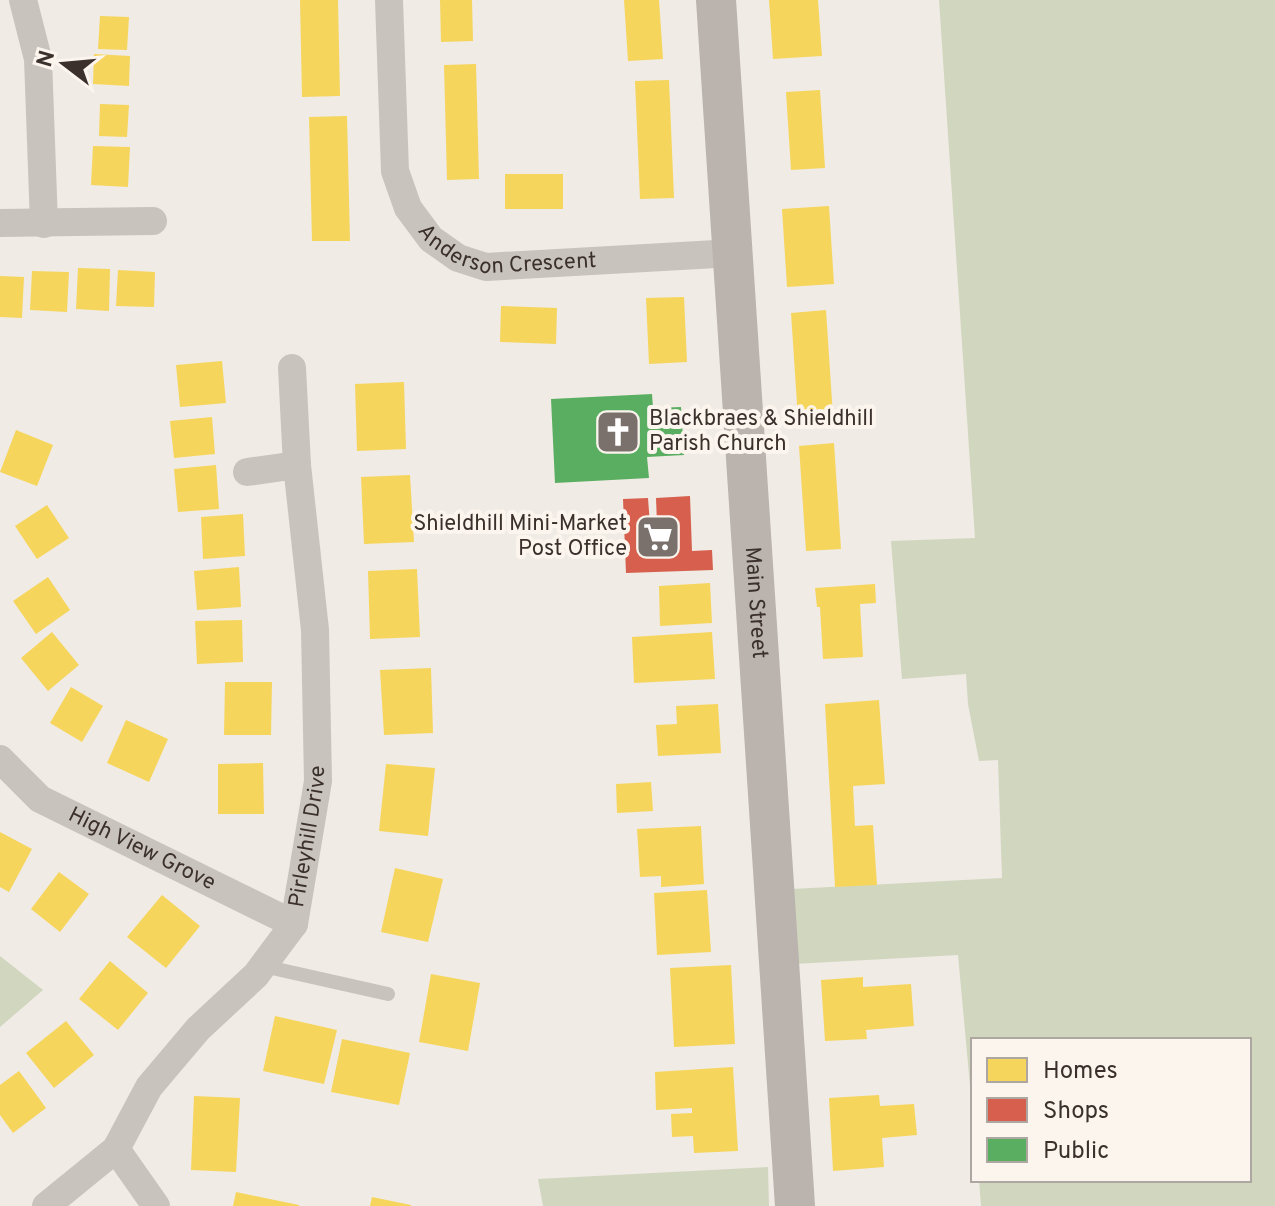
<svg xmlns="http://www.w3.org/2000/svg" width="1275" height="1206" viewBox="0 0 1275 1206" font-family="Overpass,sans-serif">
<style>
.green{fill:#d1d6bf}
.homes{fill:#f6d55c}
.shops{fill:#d6604d}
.public{fill:#5aae61}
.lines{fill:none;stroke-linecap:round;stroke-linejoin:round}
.lane{stroke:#c9c3be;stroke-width:14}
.street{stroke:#c9c3be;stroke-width:28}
.secondary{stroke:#bab3ae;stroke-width:40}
.labels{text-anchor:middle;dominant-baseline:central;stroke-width:8;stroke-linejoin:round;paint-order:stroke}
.street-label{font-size:22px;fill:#3b302b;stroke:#fbf5ee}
.poi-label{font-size:22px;fill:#3b302b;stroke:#fbf5ee;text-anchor:start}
</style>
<rect width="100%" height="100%" fill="#f0ebe5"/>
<path class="green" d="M939,0h336v1206h-294l-2,-26h270v-140h-276v78l-15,-163 -164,9 -2,-75 210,-11 -4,-118 -19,1 -11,-57 -2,-30 -64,5 -11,-138 84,-3z
M0,956l43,34 -43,37z
M768,1167l1,39h-226l-5,-27z"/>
<path class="homes" d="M300,0h38l2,96 -38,1z
M440,0h32l1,41 -32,1z
M624,0h35l4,59 -35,2z
M769,0h49l4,56 -49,3z
M100,16l29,1 -2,33 -29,-1z
M94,54l36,2 -1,30 -36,-2z
M476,64l3,115 -32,1 -3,-115z
M669,80l5,118 -34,1 -5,-118z
M820,90l5,78 -34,2 -5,-78z
M100,104l29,1 -2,32 -28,-1z
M347,116l3,125h-38l-3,-124z
M93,146l37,1 -2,40 -37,-2z
M505,174h58v35h-58z
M829,206l5,78 -47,3 -5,-78z
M78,268l32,1 -1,42 -33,-2z
M118,270l37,2 -1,35 -38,-1z
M32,271l37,1 -2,40 -37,-2z
M0,276l24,1 -2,41 -22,-1z
M684,297l3,65 -38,2 -3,-66z
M501,306l56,2 -1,36 -56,-2z
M826,310l7,106 -35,3 -7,-106z
M222,361l4,42 -46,4 -4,-42z
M404,382l2,67 -49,2 -2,-67z
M212,417l3,37 -41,4 -4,-37z
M16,430l37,15 -16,41 -37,-14z
M834,443l7,106 -35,2 -7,-105z
M216,465l3,44 -41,3 -4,-43z
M410,475l4,67 -50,2 -3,-67z
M47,505l22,33 -32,21 -22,-33z
M243,514l2,42 -42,3 -2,-42z
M239,567l2,40 -44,3 -3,-39z
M417,569l3,68 -50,2 -2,-68z
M48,577l22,33 -34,24 -23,-33z
M710,583l2,40 -52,3 -1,-40z
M875,584l1,19 -16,1 3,53 -40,2 -3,-52h-3l-2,-19z
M242,620l1,42 -46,2 -2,-43z
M52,632l27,33 -31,26 -27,-33z
M712,632l3,47 -81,4 -2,-46z
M431,668l2,65 -49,2 -4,-65z
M225,682h47l-1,53h-47z
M71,687l32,19 -21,36 -32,-19z
M879,700l6,84 -32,2 2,40 18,-1 4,60 -42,2 -10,-183z
M718,704l3,49 -63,3 -2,-31 21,-1 -1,-18z
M126,720l42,19 -19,43 -42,-19z
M263,763l1,51h-46v-50z
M386,764l49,4 -7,68 -49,-5z
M651,782l2,29 -36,2 -1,-29z
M701,826l3,58 -43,3v-11l-21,1 -3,-48z
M0,832l32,17 -23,43 -9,-5z
M395,868l48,11 -15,63 -47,-10z
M59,872l30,22 -29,38 -29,-23z
M707,890l4,62 -54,3 -3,-62z
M162,895l38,31 -34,42 -39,-31z
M110,961l38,32 -30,37 -39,-31z
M731,965l4,79 -61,3 -4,-79z
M431,974l49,9 -12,68 -49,-9z
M863,977v10l48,-3 3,42 -48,4 1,9 -42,2 -4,-61z
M275,1016l62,14 -13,54 -61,-13z
M66,1021l28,34 -40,33 -28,-35z
M342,1039l68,14 -11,52 -68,-13z
M733,1067l5,84 -44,2 -1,-17 -21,1 -1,-23 21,-1v-5l-36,2 -1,-38z
M19,1071l27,37 -33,25 -13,-18v-30z
M879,1095l1,11 34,-2 3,31 -35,3 2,29 -51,4 -4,-73z
M194,1096l46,2 -4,74 -45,-2z
M236,1192l63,13v1h-66z
M372,1197l39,8v1h-41z"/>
<path class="shops" d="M690,496l2,55 20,-1 1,20 -87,3 -3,-74 25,-1 2,27 7,-1 -1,-26z"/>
<path class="public" d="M652,394l1,14 28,-1 3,48 -37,2 2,21 -94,5 -4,-84z"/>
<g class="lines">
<path class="lane" d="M263,966l125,28"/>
<g class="street">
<path d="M23,0l15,59 6,165"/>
<path id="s1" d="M389,0l6,171 13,37 23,31 27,19 28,9 248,-14"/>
<path d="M0,223l153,-2"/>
<path d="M247,472l50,-7"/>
<path id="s2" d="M0,759l40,40 254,125"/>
<path d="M116,1149l40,57"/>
<path id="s3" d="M46,1206l70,-57 33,-62 49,-58 58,-54 38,-51 24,-143 -3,-151 -18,-165 -5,-97"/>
</g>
<path class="secondary" id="s4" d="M716,0l79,1206"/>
</g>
<defs>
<g id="church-square" transform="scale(2.3)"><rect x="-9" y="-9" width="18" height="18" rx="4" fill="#7a716c" stroke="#fbf5ee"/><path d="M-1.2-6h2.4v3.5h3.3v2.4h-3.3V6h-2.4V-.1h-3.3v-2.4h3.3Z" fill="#fff"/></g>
<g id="supermarket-square" transform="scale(2.3)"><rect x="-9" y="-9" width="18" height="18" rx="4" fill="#7a716c" stroke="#fbf5ee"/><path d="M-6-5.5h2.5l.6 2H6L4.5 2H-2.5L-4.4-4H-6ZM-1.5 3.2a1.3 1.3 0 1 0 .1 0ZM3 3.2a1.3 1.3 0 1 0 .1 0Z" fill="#fff"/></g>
</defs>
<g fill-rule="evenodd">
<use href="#church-square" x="618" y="432"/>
<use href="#supermarket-square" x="658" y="537"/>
</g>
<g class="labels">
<g class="street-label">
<text stroke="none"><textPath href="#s1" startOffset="328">Anderson Crescent</textPath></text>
<text stroke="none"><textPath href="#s4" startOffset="604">Main Street</textPath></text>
<text stroke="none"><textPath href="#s3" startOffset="468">Pirleyhill Drive</textPath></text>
<text stroke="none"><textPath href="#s2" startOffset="170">High View Grove</textPath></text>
</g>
<g class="poi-label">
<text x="649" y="419">Blackbraes &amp; Shieldhill<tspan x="649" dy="25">Parish Church</tspan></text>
<text x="627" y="524" text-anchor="end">Shieldhill Mini-Market<tspan x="627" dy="25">Post Office</tspan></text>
</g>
</g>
<rect x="971" y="1038" width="280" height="144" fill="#fbf5ee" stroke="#aea6a0" stroke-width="2"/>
<rect x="987" y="1058" width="40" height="24" fill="#f6d55c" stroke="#aea6a0" stroke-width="2"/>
<text x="1043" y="1078" font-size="24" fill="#3b302b">Homes</text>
<rect x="987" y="1098" width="40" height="24" fill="#d6604d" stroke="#aea6a0" stroke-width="2"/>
<text x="1043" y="1118" font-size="24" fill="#3b302b">Shops</text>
<rect x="987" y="1138" width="40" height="24" fill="#5aae61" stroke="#aea6a0" stroke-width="2"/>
<text x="1043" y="1158" font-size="24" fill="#3b302b">Public</text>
<g transform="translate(64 64) rotate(286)" stroke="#fbf5ee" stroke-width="6" paint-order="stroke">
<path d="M0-6L14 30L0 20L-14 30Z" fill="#3b302b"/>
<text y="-12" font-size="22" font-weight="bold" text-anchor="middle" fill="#3b302b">N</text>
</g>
</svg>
